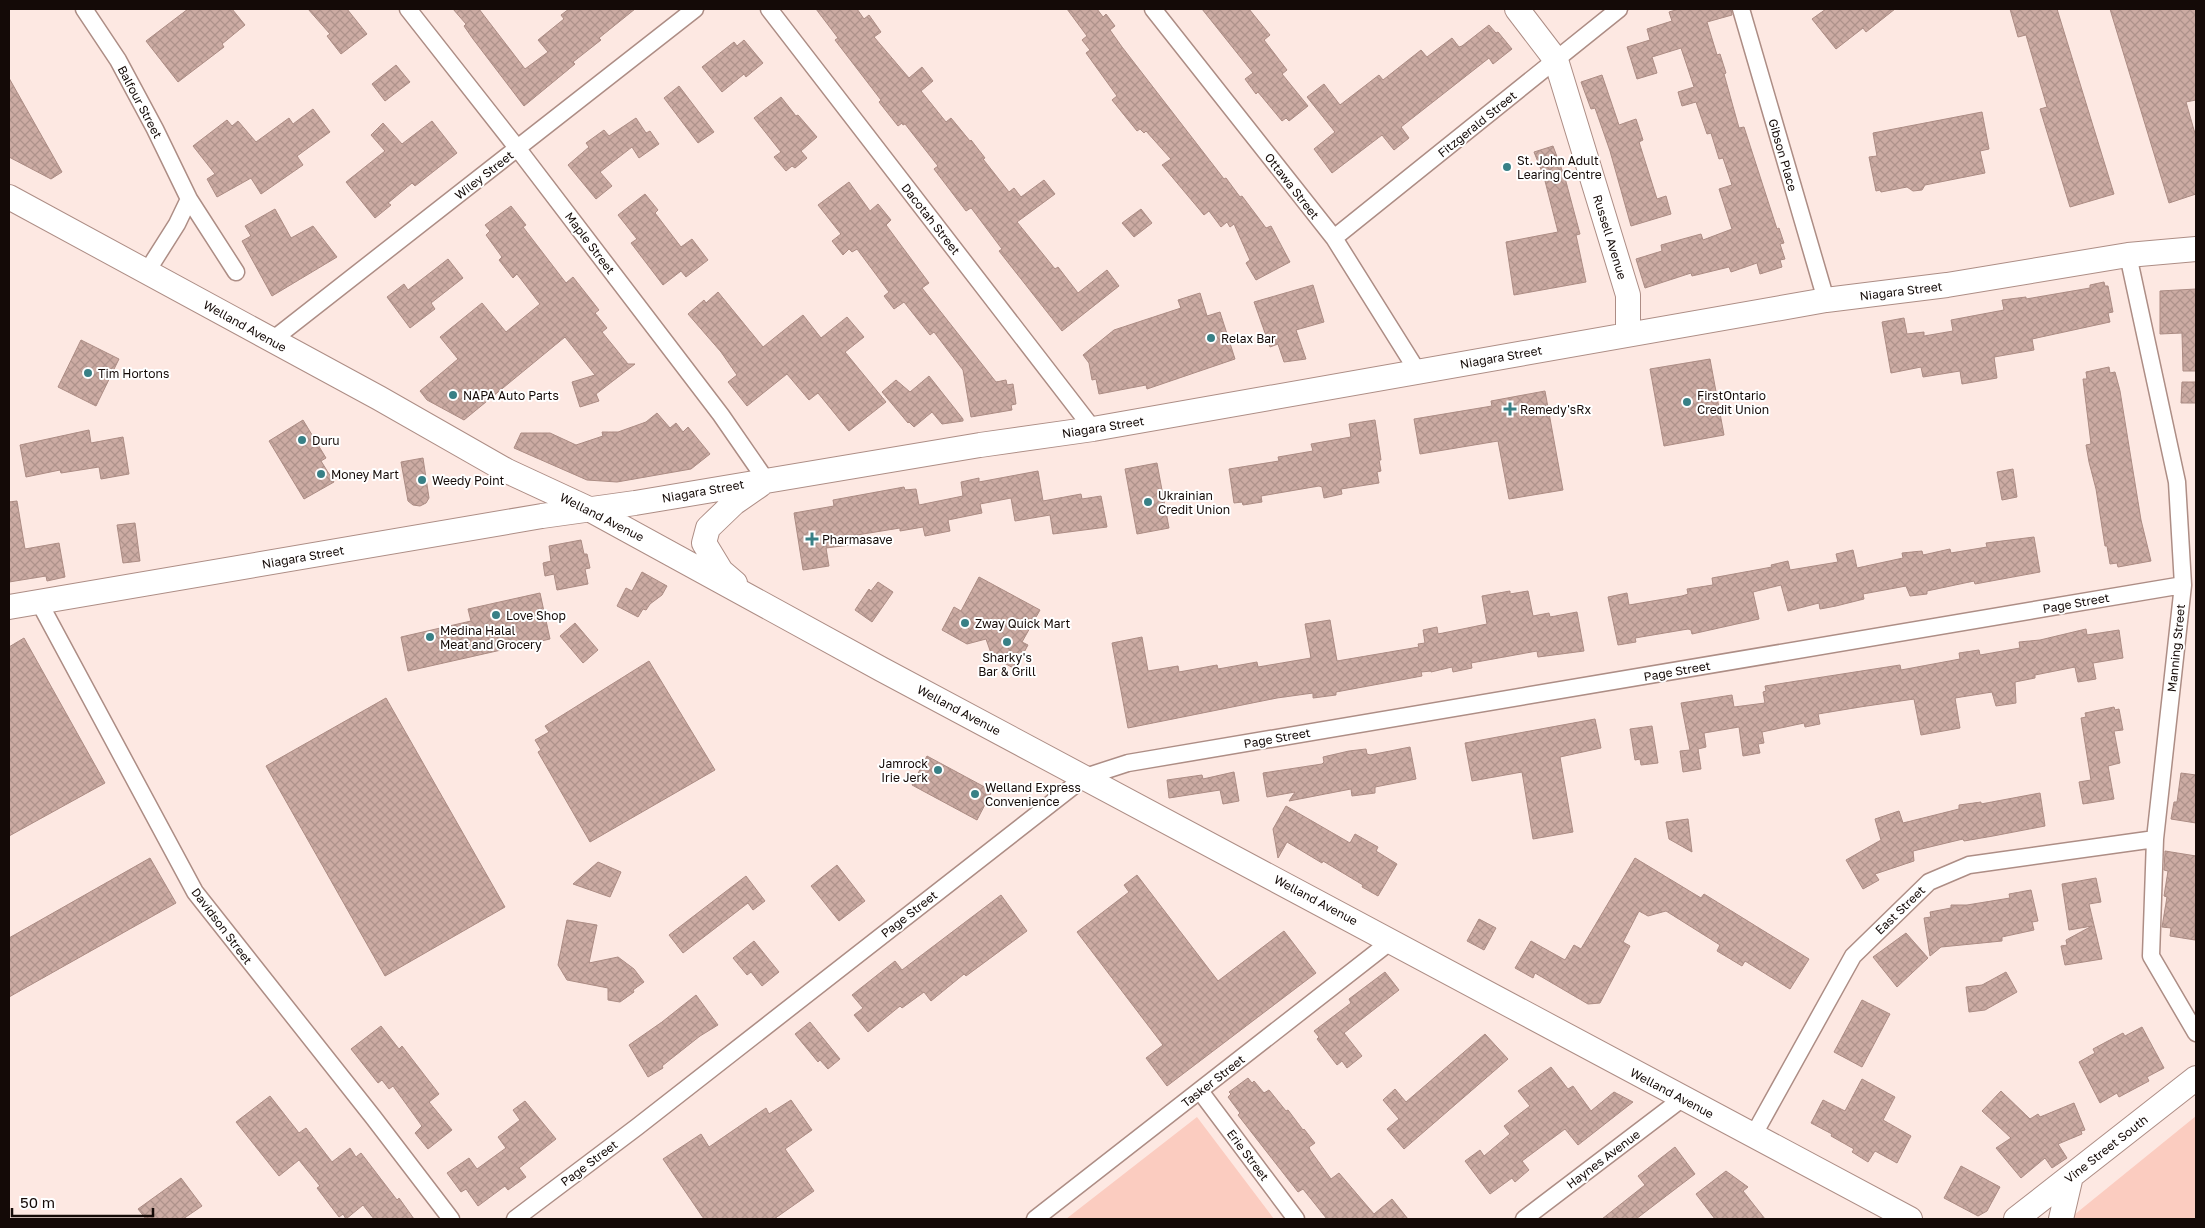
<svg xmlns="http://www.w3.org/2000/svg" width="2205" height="1228" viewBox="0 0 2205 1228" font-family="'Golos Text',sans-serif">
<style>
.green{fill:#fbccc0}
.building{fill:url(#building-cross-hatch);stroke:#ac8c84}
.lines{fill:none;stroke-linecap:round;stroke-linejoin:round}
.street-casing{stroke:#ad8d85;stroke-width:19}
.secondary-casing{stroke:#ad8d85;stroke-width:26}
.street{stroke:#fff;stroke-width:16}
.secondary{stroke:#fff;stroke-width:24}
.poi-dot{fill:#388086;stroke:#fff;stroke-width:2}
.labels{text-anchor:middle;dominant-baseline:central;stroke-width:4;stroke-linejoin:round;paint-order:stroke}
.street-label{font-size:12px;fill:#140a07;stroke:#fff}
.poi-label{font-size:12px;fill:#140a07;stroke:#fff;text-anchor:start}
</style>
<defs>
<pattern id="building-cross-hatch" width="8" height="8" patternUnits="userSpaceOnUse" patternTransform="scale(1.25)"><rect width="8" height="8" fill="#ccaba3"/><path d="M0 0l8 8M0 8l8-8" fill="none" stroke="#ae928b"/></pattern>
</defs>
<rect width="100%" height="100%" fill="#fde8e2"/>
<path class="green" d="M2196,1116v103h-121l-1,-4z
M1197,1117l77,102h-208z"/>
<path class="building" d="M188,9h44l13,16 -23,19 2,3 -46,35 -32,-41z
M308,9h39l20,25 -26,20 -14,-18 3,-2z
M453,9h26l46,60 23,-17 -10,-12 26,-21 -3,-4 8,-6h66l-36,29 2,2 -28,22 2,2 -51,42 -51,-67 -9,-13 2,-2z
M816,9h41l7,10 5,-4 12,17 -7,5 35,41 13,-11 11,14 -12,10 25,31 5,-4 19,23 1,-1 14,18 -2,1 26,33 5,-4 7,9 23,-17 11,14 -38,28 38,47 3,-2 20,26 29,-23 12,16 -57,45 -63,-80 3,-2 -30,-40 -1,-1 -5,3 -32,-42 4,-3 -33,-42 -2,1 -1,-2 -4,3 -19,-24 2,-2 -46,-60 3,-2z
M1067,9h30l6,8 3,-3 9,12 -5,4 12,17 102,132 2,-1 14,19 2,-1 24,32 5,-2 19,36 -34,18 -10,-17 4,-3 -16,-36 -4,3 -3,-5 -6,5 -12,-16 -5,4 -42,-50 9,-6 -25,-28 -2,2 -4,-4 -3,2 -25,-31 5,-4 -31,-43 4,-3 -8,-10 5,-4z
M1202,9h47l21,26 -6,5 23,30 -5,4 26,32 -19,15 -3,-3 -4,3 -24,-29 -2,2 -11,-15 8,-6z
M1679,9h52l1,6 -25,7 10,33 3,-1 6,19 -2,1 15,54 5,-1 33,102 2,-1 5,15 -4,1 5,15 -5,1 2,7 -22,7 -3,-11 -26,9 -2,-5 -37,9 -1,-3 -46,15 -9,-29 26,-8 -1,-6 40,-11 2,6 29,-11 -13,-40 13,-4 -9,-27 -4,1 -8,-26 -4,1 -11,-32 -14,4 -4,-14 16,-5 -13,-39 -29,9 5,16 -20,6 -10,-32 23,-7 -3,-11 25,-8 -3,-9z
M1826,9h69l-29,23 -3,-4 -27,21 -24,-30z
M2010,9h47l57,185 -44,13 -30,-98 7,-2 -21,-72 -8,2z
M2110,9h86v91l-10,2 10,35v57l-27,9z
M1489,25l7,8 2,-1 14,17 -19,15 -4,-6 -88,69 8,11 -15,12 -12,-15 -50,38 -18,-24 21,-17 -28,-35 17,-13 16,21 39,-30 4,5 38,-30 6,7 25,-19 7,9 3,-1z
M744,40l19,23 -17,14 -2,-3 -22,18 -20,-25 32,-25 3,4z
M396,65l14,17 -25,19 -13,-17z
M1602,75l17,50 17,-6 7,21 -4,2 18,57 9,-3 5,18 -40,12 -21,-75 -15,-43 -4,1 -10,-27z
M9,78l53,94 -11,7 -42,-22z
M679,86l35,46 -16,11 -34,-45z
M781,97l15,19 2,-1 19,22 -16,14 6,7 -12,10 -3,-2 -6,5 -12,-14 7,-5 -27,-34z
M313,109l17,23 -33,24 6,9 -42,29 -10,-16 -34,19 -10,-18 8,-5 -22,-28 34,-26 5,6 6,-5 18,21 33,-24 4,6z
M1982,112l7,37 -9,2 5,22 -60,12 -3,5 -9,1 -6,-4 -26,5 -1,-2 -4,1 -7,-34 8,-1 -4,-23z
M636,118l10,15 4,-2 9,13 -20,14 -7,-11 -32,25 12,14 -16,13 -28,-34 21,-18 -3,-4 18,-13 5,6z
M432,121l25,32 -42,33 -3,-3 -24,20 3,2 -16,13 -29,-36 39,-31 -14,-16 12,-12 19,21z
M1553,146l12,32 15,56 -4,1 10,47 -72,13 -8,-53 52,-10 -14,-55 -10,-25z
M849,182l21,29 8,-7 13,16 -5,5 43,58 -7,5 74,94 10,-2 1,5 6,-1 3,20 -5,1 1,5 -41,7 -8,-47 -29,-38 -4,3 -26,-33 -10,7 -10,-13 5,-4 -32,-43 -5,3 -3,-3 -6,6 -11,-14 9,-7 -23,-29z
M645,194l13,16 -3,3 26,34 11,-8 16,21 -22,17 -5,-6 -18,14 -32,-42 6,-4 -19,-24z
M511,206l15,19 -3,2 43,56 7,-6 26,33 -4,3 12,15 -5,4 26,32h7l-39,30 3,7 -19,6 -8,-25 23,-7 -30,-38 -101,83 -37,-20 -7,-9 38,-32 -18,-22 42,-34 24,29 34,-28 -23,-30 -4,4 -14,-18 3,-3 -16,-22 4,-4 -5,-6z
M275,209l16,29 22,-12 24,31 -65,39 -30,-55 9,-5 -6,-10z
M1141,209l11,14 -18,14 -12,-14z
M448,259l15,19 -32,25 4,6 -25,19 -23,-31 17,-13 4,6z
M2104,282l1,4h3l5,26 -5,1 2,9 -78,17 2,11 -40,7 3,21 -35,6 -2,-13 -37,6 -2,-10 -30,6 -9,-51 22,-4 3,16 17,-2v4l29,-5 -2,-11 53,-10 -2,-10 24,-3v2l64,-11v-3z
M1313,285l11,37 -28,8 10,29 -22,3 -6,-18 -8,3 -16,-45z
M2196,289v82h-13l-1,-38 -22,1v-43z
M718,292l45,55 40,-32 18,23 26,-21 17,20 -19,15 41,50 -37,29 -31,-38 -9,7 -22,-26 -40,32 -19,-24 9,-7 -16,-23 -33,-38 16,-14 2,3z
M1200,293l7,23 13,-4 15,47 -88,30 -1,-4 -47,9 -3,-15 -4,1 -3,-17 -6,-8 31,-25 67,-22 -3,-8z
M81,340l38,19 -23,47 -38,-19z
M1710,359l14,76 -60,11 -14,-77z
M2109,367l1,6 5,-1 5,19 21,129 10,41 -33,6 -1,-4 -7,1 -3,-18h-2l-9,-57 -7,-27 -3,-17 5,-1 -8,-65h4l-1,-7z
M929,376l34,43v2l-21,3 -10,-12 -18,15 -5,-5 -1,1 -26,-31 14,-12 14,12z
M2182,382h14v21h-15z
M1545,391l18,99 -54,9 -11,-58 -78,13 -6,-35 78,-13 -1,-5z
M657,413l13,15 6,-5 7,9 5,-5 22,27 -19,15 -74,13 -30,-2 -73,-32 7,-15h29l26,12 27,-9 -1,-4h16l28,-10z
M303,420l23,38 -5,3 13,21 -30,17 -35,-58z
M1375,420l6,40h-2l2,11 -4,1 2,11 -38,6 1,5 -18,4 -2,-11 -3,-1 -58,10 1,6 -19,3 -1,-3 -8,1 -5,-34 50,-8 -1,-4 35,-6 -2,-7 40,-7 -2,-13z
M89,430l2,13 32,-6 6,37 -28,5 -2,-12 -38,6 -1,-3 -34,7 -6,-32z
M423,458l6,40 -3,5 -6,3 -7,-1 -5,-4 -7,-39z
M1157,463l12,65 -32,6 -12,-65z
M2013,469l4,28 -15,3 -5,-28z
M1038,471l5,30 38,-7 1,5 19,-3 6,31 -54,7 -3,-19 -35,6 -4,-23 -31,6 2,9 -34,7 2,11 -25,5 -2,-9 -23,4v-3l-43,7 1,9 -32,4 3,18 -26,4 -9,-57 40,-7 -1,-6 71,-13 1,3 11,-1 3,16 44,-9 -2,-14 18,-4v4z
M17,501l8,48 34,-6 6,34 -18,4 -1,-5 -37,6v-80z
M135,523l5,38 -17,2 -6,-38z
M2034,537l6,35 -65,12 -1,-3 -47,10v3l-17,2 -4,-10 -43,8 1,5 -28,7 -16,3 -1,-6 -31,8 -7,-26 -28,7 6,27 -67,15 -1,-4 -3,-1 -53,9 1,4 -18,3 -10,-48 19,-4 2,12 53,-9 6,-2 -1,-5 26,-4 -1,-7 60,-11 -1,-2 17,-4 2,9 48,-8 -2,-8 17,-4 4,18 46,-10 -1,-5 20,-2 1,4 27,-6 1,4 36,-6 -1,-4z
M581,540l3,14h3l3,14 -5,1 3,15 -31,6 -3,-16 -9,2 -2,-13 8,-2 -2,-15z
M642,572l25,14 -5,9 -12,9 -4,6 -3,-1 -5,8 -21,-11 9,-18 6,3z
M979,577l61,33 -18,32 6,3 -13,24 -23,-13 -6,-17 -19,5 -25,-14 12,-23 7,4z
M878,582l15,10 -21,30 -17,-12 14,-21 2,2z
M1510,591v3l18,-3 5,25 16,-3 1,4 27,-5 7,39 -46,6 -1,-6 -66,12 1,5 -19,4 -1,-5 -21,5v-1l-10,1 1,4 -86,16v3l-23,3v-5l-36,5 -149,30 -16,-85 30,-6 6,34 30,-5 1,6 38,-7 1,4 39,-7 1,5 53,-9 -6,-34 25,-4 7,41 82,-14 -1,-3 7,-1 -2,-13 14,-3 1,7 49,-10 -5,-28z
M540,593l10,46 -142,32 -7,-34 70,-16 -3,-12z
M575,623l23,27 -15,13 -23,-27z
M2086,629l1,6 32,-5 4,28 -30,5 3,16 -18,3 -3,-15 -40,8v3l-20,4 1,21 -20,3 -4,-14 -37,6 5,30 -39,7 -7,-36 -54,8 -42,7 2,10 -15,3 -1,-4 -42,9 2,11 -6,1 2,9 -17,3 -4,-29 -35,6 2,14 -8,2 3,20 -18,3 -3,-21 10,-1 -9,-47 51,-8 2,12 31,-4 -2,-11 3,-1 -1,-5 135,-21 1,5 59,-11 -1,-6 20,-3 1,5 40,-7 -1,-6 21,-2z
M24,638l81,145 -96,53v-189z
M649,661l66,109 -125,72 -52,-90 3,-2 -6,-10 14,-8 -4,-6z
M386,698l119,209 -120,69 -119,-210z
M2114,707l1,3 4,-1 4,21 -9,1 6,32 -12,3 6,33 -31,5 -4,-22 12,-2 -10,-62 5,-1 -1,-4z
M1595,719l6,29 -41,9 13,75 -40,7 -11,-67 -50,9 -7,-38z
M1652,726l6,37 -17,2 -1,-6 -5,1 -5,-31z
M1410,747l6,32 -41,8v6l-23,3 -1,-7 -62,12 6,-9 -28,5 -4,-24 59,-9 2,-2 -1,-5 26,-6 17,-2 1,5 3,1z
M927,756l65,35 -15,29 -65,-35z
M1234,772l5,29 -16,3 -3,-14 -51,8 -2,-18 35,-5 1,4z
M2181,773l15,2v48l-25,-4 3,-17h3z
M2040,793l5,33 -52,10 -29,5 -1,-2 -50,12 1,10 -39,13 4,6 -16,9 -17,-29 35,-20 -6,-21 24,-8 4,12 56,-14v-4l22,-3v2z
M1286,806l64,37 5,-9 23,13 -2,4 21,13 -19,32 -16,-9 1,-2 -40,-24 -1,2 -35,-21 -9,16 -5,-29z
M1688,819l4,33 -23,-13 -3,-17z
M2165,851l31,5 -1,84 -25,-4 1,-8 -9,-1 5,-30 -3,-1 4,-25 -4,-1z
M150,858l26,45 -167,94v-59z
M1635,858l66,40 3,-4 105,65 -19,30 -45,-28 -3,5 -25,-15 3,-6 -54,-34 -18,5 -9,-5 -16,31 7,4 -30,57 -12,1 -53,-31 -2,5 -18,-10 16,-27 34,19 9,-15 7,4z
M598,862l23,10 -11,25 -37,-13z
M837,865l28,36 -26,20 -28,-35z
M1137,875l81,106 66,-50 32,42 -149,113 -21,-28 17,-13 -86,-113 52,-40 -5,-7z
M746,876l19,25 -12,9 -5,-7 -65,50 -14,-18z
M2096,878l5,24 -12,2 13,55 -37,6 -4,-19 6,-1 -1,-5 26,-14 -23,4 -7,-46z
M2031,890l7,31 -6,1 2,8 -32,7v4l-61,6 -11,9 -6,-38 7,-1 -1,-5 21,-4v-3h16l43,-7 -1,-4z
M1001,895l26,36 -61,45 -2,-2 -33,27 -7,-9 -22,16 -2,-2 -32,26 -14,-17 9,-7 -11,-13 43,-34 7,9z
M1479,919l17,9 -12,22 -17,-9z
M567,920l30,5 -8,38 29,-6 16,12 10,13 -11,8 1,2 -14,10 -12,-2v-12l-41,-8 -9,-15z
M1906,933l22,25 -31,29 -24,-30z
M754,941l25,31 -17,14 -11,-14 -4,3 -14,-17z
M1385,972l14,18 -55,43 18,23 -15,12 -5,-7 -5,4 -20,-26 2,-2 -5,-6 37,-28 -2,-4z
M2006,972l11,20 -32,18 -16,2 -3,-25 16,-2z
M696,995l22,30 -18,11 -38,30 1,2 -15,9 -19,-32 33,-23z
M1862,1000l28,14 -28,53 -28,-15z
M810,1022l30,37 -12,10 -8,-9 -2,2 -23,-28z
M381,1026l18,23 3,-3 37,48 -10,8 23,28 -24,19 -13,-16 7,-7 -29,-40 -4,3 -7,-9 -4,3 -27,-34z
M2142,1027l22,41 -17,9 2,4 -30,16 -2,-4 -17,10 -21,-41 16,-9 -2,-4 30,-16 2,3z
M1485,1034l23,25 -104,90 -17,-20 12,-10 -16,-19 12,-11 11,13z
M1551,1067l17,22 5,-3 18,25 23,-19 19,10 -55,43 -13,-16 -43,32 7,9 -14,12 -3,-4 -22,16 -25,-33 15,-11 4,6 26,-22 -6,-8 26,-20 -12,-15z
M1248,1078l4,5 2,-2 10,12 5,-3 17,21 2,-1 15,20 1,-1 11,14 -6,4 1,3 21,29 8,-6 35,41 18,-15 16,20h-81l-24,-30 -5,3 -60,-77 2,-2 -12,-16 3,-3 -2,-2z
M1862,1079l33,18 -12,23 28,16 -14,27 -22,-12 -7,11 -16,-10 2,-3 -23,-13 1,-2 -21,-11 12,-23 22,11z
M2001,1091l29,28 8,-5 2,3 34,-14 11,27 -4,1 1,3 -24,10 9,14 -15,10 -7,-10 -24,20 -25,-30 15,-10 -29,-27z
M270,1096l29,37 7,-5 26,34 18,-14 6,9 5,-4 36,47 2,-2 15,21h-40l-11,-14 -17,14 -3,-5 -4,3 -22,-29 3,-2 -21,-26 -20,16 -43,-54z
M791,1100l21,30 -27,19 29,42 -40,28h-70l-41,-60 38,-25 8,13 57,-39 3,6z
M525,1101l31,38 -37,29 7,9 -18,13 -3,-4 -27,20 -12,-17 -5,3 -14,-19 22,-15 8,11 29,-21 -8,-11 22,-17 -7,-10z
M1675,1147l20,27 -59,45h-34l43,-34 -7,-9z
M1961,1166l39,21 -13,24 -9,5 -34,-18z
M1726,1171l22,16 -5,4 22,28h-50l-19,-25z
M181,1178l21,28 -19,13h-37l-8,-10z"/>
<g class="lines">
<g class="street-casing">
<path id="street" d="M84,9l34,51 37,69 34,70 47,73
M408,9l110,140 203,266 45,65
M769,9l324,420
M1153,9l181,229 84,134
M1741,9l85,291
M1334,238l285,-229
M2128,255l49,227 6,103 -28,254 -4,117 45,77
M146,273l31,-49 12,-25
M271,341l424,-332
M39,602l156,290 178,225 78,102
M1200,1091l96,128
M1753,1136l100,-180 76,-74 40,-17 186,-26
M515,1219l122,-92 448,-350 43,-14 1055,-178
M1035,1219l356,-278
M1524,1219l159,-121"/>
</g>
<g class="secondary-casing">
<path id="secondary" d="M1517,9l39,51 72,235v39
M9,197l370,201 128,73 82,38 292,160 1029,550
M735,583l-14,-12 -17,-28 4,-15 26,-25 26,-18
M9,607l533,-91 93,-13 345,-58 113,-16 733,-129 121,-15 181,-30 68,-6
M2016,1219l180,-141
M2061,1219l10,-43"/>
</g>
<use href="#street" class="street"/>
<use href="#secondary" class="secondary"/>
</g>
<g class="poi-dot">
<circle cx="1507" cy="167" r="5"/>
<circle cx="1211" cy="338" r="5"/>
<circle cx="88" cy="373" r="5"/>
<circle cx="453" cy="395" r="5"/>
<circle cx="1687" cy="402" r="5"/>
<path d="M1507.5 401.5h5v5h5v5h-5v5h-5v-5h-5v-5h5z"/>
<circle cx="302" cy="440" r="5"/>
<circle cx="321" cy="474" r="5"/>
<circle cx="422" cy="480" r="5"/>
<circle cx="1148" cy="502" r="5"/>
<path d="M809.5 531.5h5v5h5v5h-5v5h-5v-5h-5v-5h5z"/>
<circle cx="496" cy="615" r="5"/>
<circle cx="965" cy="623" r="5"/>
<circle cx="430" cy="637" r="5"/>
<circle cx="1007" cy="642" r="5"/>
<circle cx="938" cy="770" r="5"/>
<circle cx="975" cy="794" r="5"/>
</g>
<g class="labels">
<g class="street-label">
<text transform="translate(140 102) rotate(62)">Balfour Street</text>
<text transform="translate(1477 124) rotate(-39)">Fitzgerald Street</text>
<text transform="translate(1783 155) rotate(74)">Gibson Place</text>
<text transform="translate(484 175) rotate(-38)">Wiley Street</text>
<text transform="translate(1292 186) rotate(52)">Ottawa Street</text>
<text transform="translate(931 219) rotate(52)">Dacotah Street</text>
<text transform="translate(1610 237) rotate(73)">Russell Avenue</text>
<text transform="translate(590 243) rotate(53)">Maple Street</text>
<text transform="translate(1901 291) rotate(-7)">Niagara Street</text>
<text transform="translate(245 326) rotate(29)">Welland Avenue</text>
<text transform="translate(1501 357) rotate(-10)">Niagara Street</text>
<text transform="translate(1103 427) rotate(-9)">Niagara Street</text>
<text transform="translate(703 491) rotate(-10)">Niagara Street</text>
<text transform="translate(602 517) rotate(27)">Welland Avenue</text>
<text transform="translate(303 557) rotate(-10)">Niagara Street</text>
<text transform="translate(2076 603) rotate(-10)">Page Street</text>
<text transform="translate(2176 648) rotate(-84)">Manning Street</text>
<text transform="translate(1677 671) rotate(-10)">Page Street</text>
<text transform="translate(959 710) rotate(28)">Welland Avenue</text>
<text transform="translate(1277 738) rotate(-10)">Page Street</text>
<text transform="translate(1316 900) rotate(28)">Welland Avenue</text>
<text transform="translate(1900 910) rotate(-44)">East Street</text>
<text transform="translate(909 914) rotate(-38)">Page Street</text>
<text transform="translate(222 926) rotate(53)">Davidson Street</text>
<text transform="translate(1213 1081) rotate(-38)">Tasker Street</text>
<text transform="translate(1672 1093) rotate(28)">Welland Avenue</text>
<text transform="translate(2106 1149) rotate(-38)">Vine Street South</text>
<text transform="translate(1248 1155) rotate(53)">Erie Street</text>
<text transform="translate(1603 1159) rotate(-37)">Haynes Avenue</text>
<text transform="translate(589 1163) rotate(-37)">Page Street</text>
</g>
<g class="poi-label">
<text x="1517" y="160">St. John Adult<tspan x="1517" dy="14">Learing Centre</tspan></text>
<text x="1221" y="338">Relax Bar</text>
<text x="98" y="373">Tim Hortons</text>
<text x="463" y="395">NAPA Auto Parts</text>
<text x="1697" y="395">FirstOntario<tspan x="1697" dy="14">Credit Union</tspan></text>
<text x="1520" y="409">Remedy'sRx</text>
<text x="312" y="440">Duru</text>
<text x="331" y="474">Money Mart</text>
<text x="432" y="480">Weedy Point</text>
<text x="1158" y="495">Ukrainian<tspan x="1158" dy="14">Credit Union</tspan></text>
<text x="822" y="539">Pharmasave</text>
<text x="506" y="615">Love Shop</text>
<text x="975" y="623">Zway Quick Mart</text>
<text x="440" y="630">Medina Halal<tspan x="440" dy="14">Meat and Grocery</tspan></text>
<text x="1007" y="657" text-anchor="middle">Sharky's<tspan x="1007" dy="14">Bar &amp; Grill</tspan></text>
<text x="928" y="763" text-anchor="end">Jamrock<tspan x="928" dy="14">Irie Jerk</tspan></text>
<text x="985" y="787">Welland Express<tspan x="985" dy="14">Convenience</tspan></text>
</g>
</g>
<rect width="2205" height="1228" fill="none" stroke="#140a07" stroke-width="20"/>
<path d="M12 1208v8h141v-8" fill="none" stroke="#140a07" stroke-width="2.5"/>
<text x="20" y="1208" font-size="15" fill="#140a07" stroke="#ffffff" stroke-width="4" paint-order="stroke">50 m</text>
</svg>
